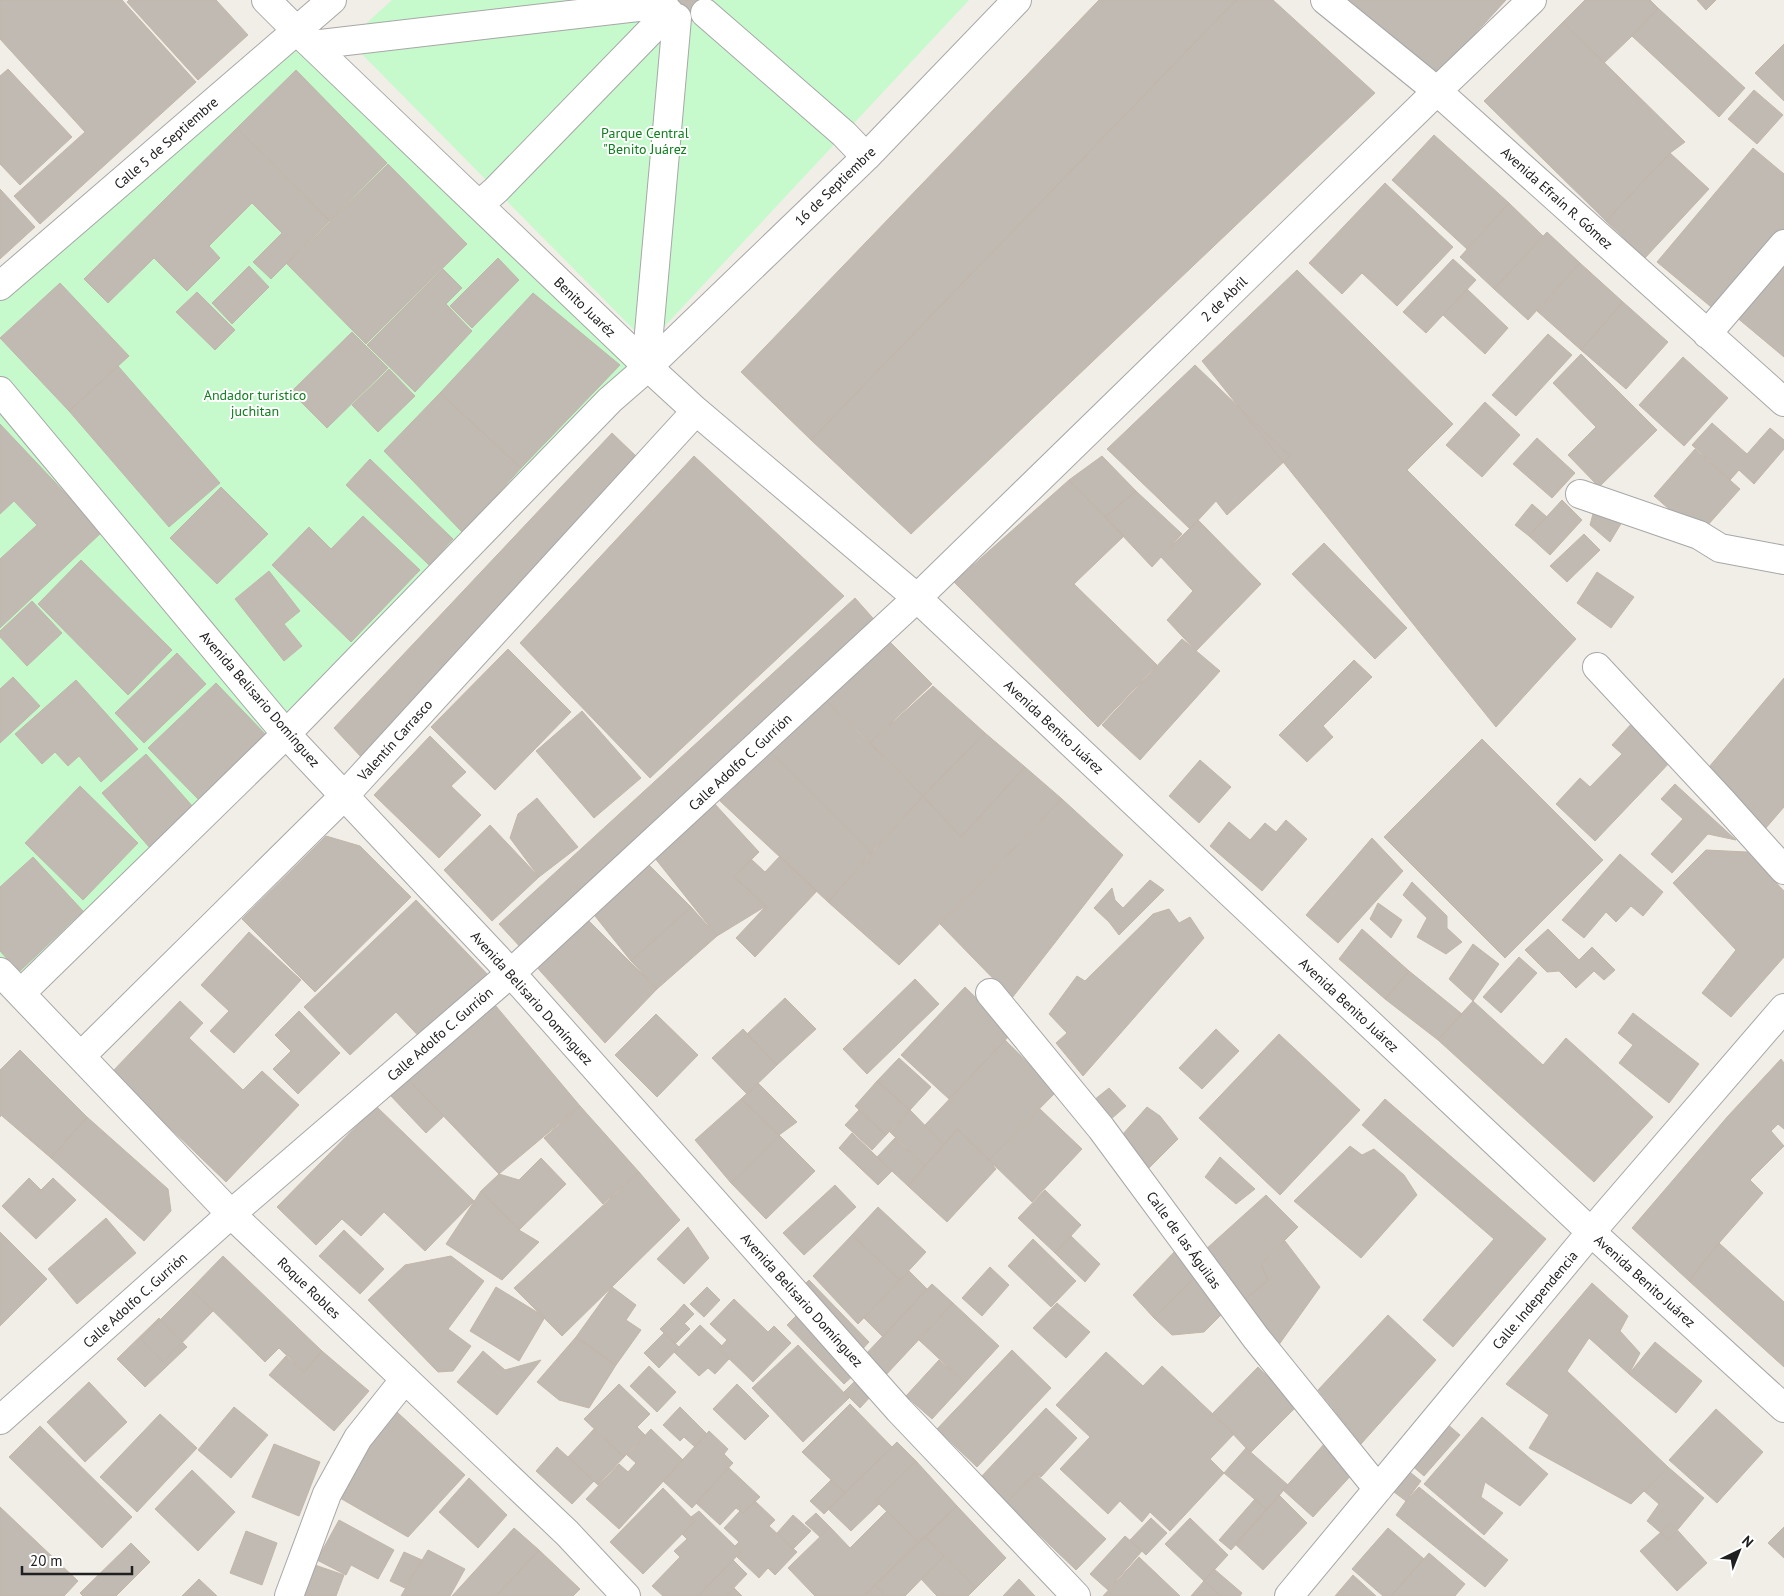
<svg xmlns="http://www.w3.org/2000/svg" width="1784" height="1596" viewBox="0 0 1784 1596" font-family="'PT Sans',sans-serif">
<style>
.park{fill:#c6f9cc}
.building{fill:#c1bab3;stroke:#c2b6a9}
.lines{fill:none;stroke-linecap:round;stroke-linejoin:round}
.minor-casing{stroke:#a7a7a7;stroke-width:30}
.minor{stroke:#fff;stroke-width:28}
.labels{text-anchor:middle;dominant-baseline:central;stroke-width:4;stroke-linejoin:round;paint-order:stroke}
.park-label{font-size:14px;fill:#0d7f1c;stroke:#fff}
.street-label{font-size:14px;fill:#202020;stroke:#fff}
</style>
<rect width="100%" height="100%" fill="#f1eee7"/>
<path class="park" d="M392,0h577l-321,344 -300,-304z
M297,31l351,336 -627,626 -21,-21v-686z"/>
<path class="building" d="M0,0h122l74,82 -156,142 -26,-28 71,-64 -85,-93z
M129,0h87l32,35 -50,45 -71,-78z
M664,0h46l-1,5 -13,13 -9,1z
M1099,0h137l-425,440 -70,-68z
M1236,0h37l102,93 -464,441 -100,-94z
M1340,0h166l-76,83z
M1585,0h65l8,8 -26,28 -28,27 -41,-41z
M1697,0h19l-10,10z
M1658,8l87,80 -26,29 -87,-81z
M1563,22l122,120 -15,11 -64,68 -122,-120z
M1784,44v57l-29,-28z
M8,69l64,68 -52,48 -20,-21v-88z
M296,70l91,93 -57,58 -93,-93z
M1754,90l29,25 -26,29 -29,-25z
M237,128l92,93 -58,58 -18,-17 29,-29 -30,-30 -43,43 11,12 -33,33 -33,-33 -46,45 -24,-24z
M1434,135l75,68 -42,46 -75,-69z
M1753,148l31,26v57l-68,80 -59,-49z
M1670,153l39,36 -64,69 -39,-37z
M388,164l79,80 -101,100 -79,-80z
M1385,183l68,64 -56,59 -35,-33 -20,21 -33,-31z
M0,189l35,38 -35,32z
M1509,203l34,33 -49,53 -34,-32z
M1547,232l33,31 -52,57 -34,-31z
M498,258l21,22 -47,48 -22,-22z
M1784,258v99l-49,-41z
M1453,259l23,21 -50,53 -23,-21z
M1580,263l43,39 -42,48 -44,-39z
M249,266l20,21 -37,37 -20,-21z
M443,269l19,19 -16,16 26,27 -57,61 -48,-47z
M1297,270l156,154 -46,46 169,169 -80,88 -294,-366z
M60,283l69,73 -60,55 -69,-73z
M1467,289l41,39 -23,26 -42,-39z
M197,292l38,38 -20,20 -39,-38z
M533,293l87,72 -99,103 -81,-75z
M1623,302l45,40 -42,47 -45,-39z
M352,332l36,36 -61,60 -36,-36z
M1548,334l24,21 -56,61 -24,-21z
M1581,354l76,76 -58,57 -31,-32 28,-28 -43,-44z
M1683,357l45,41 -44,48 -45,-41z
M1195,365l95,91 -63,59 -11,-14 -26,28 -83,-80z
M118,366l102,117 -51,44 -100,-116z
M389,369l26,27 -37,36 -26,-27z
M440,393l81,75 -58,65 -79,-82z
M1485,402l35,33 -38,42 -36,-32z
M1712,423l35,31 23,-26 14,12v9l-30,35 -15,-14 -9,10 -38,-35z
M0,424l102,108 -102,96v-69l37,-34 -23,-24 -14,13z
M612,433l26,25 -276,300 -28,-30z
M1537,438l38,35 -23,25 -39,-34z
M1695,449l45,40 -41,46 -45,-39z
M694,456l150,140 -194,182 -130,-135z
M1102,456l34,35 -31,26 -36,-37z
M370,459l83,80 -24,26 -83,-80z
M1069,480l55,56 -50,48 83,81 -59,62 -144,-145z
M221,487l47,47 -51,50 -47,-46z
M1136,491l46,43 -30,33 -47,-50z
M1562,500l20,20 -32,35 -21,-19z
M1532,504l15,13 -18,19 -14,-11z
M1593,514l29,8 -12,20 -20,-17z
M363,516l57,54 -69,72 -79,-77 37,-38 22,22z
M1198,520l63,64 -65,67 -29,-31 26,-29 -32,-34z
M1584,534l16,16 -33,32 -17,-16z
M1324,543l83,85 -32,31 -83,-85z
M81,560l91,90 -44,45 -90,-91z
M269,571l31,40 -16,13 18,22 -18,15 -49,-62z
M1597,572l37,25 -23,31 -34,-25z
M855,598l24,27 -356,325 -24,-26z
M32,601l30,32 -35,33 -27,-29v-6z
M887,639l45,45 -62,59 -44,-42z
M1182,639l38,32 -80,89 -38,-35z
M508,649l63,63 -76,78 -64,-63z
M177,653l29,31 -62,59 -29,-30z
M1354,660l18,17 -49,49 10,11 -26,25 -28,-27z
M13,677l27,29 -40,37v-54z
M1784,678v129l-19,22 -56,-62z
M76,680l62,69 -37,33 -22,-26 -11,10 -13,-14 -13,12 -27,-30z
M216,683l53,55 -67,65 -54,-55z
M933,686l52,47 -62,63 -53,-53z
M826,701l97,95 -52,57 -100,-100z
M582,711l59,67 -47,40 -58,-67z
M1633,722l40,37 -78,82 -39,-37 24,-26 10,9 32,-33 -10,-9z
M985,733l40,34 -64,70 -38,-41z
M430,736l36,36 -15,14 30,29 -42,43 -65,-63z
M1482,739l121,121 -98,98 -121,-121z
M771,753l100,100 -43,49 -108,-101z
M146,754l49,55 -45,39 -48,-55z
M1200,760l31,27 -32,36 -30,-27z
M1025,767l37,32 -163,166 -71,-63 95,-106 38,41z
M1675,784l61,56 -28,-6 -36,39 -21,-19 32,-35 -22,-20z
M80,786l58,57 -55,57 -58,-57z
M537,798l41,49 -39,30 -29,-39 8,-24z
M1062,799l61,56 -111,143 -72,-74z
M713,802l46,50 -25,25 32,29 -49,30 -63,-79z
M1286,820l21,19 -45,52 -52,-45 19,-24 21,18 15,-17 11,9z
M490,825l49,52 -47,44 -48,-51z
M326,836l34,10 51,51 -96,95 -73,-73z
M1372,838l31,33 -65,72 -32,-28z
M1706,850l41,2 37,39v66l-53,60 -29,-24 34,-43 -63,-67z
M1620,854l43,38 -20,24 -12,-10 -15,16 -10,-10 -22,26 -22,-18z
M780,856l37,35 -62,66 -19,-19 30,-32 -32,-29 17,-18 14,13z
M33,857l50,54 -64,61 -19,-21v-64z
M649,865l42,42 -60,54 -36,-45z
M1150,880l14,10 -45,45 -10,-13 -15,-14 18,-20 3,12 8,8z
M1412,882l35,34v12l15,14 -16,12 -29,-17 10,-19 -24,-23z
M416,900l77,80 -67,64 -30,-32 -46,43 -46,-48z
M1378,903l24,17 -11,18 -21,-19z
M691,907l26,29 -60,53 -26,-28z
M1169,909l10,14 11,-6 14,21 -121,138 -27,-33 11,-10 -18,-19 28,-38 8,5 68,-67z
M585,917l72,72 -52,54 -72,-80z
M1362,929l47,42 -24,28 -46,-40z
M1548,929l31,31 13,-13 23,23 -11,10 -10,-9 -18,17 -17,-17 -12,1 -22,-22z
M249,932l52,48 -67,73 -24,-22 19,-20 -28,-26z
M1473,944l26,20 -26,37 -24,-22z
M1519,957l18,16 -36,40 -18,-16z
M1409,971l53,43 -24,26 -53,-41z
M915,979l24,25 -72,70 -24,-25z
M965,987l47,46 -63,66 -48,-44z
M785,998l31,31 -39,36 -30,-31z
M490,999l90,107 -81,68 -92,-96z
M180,1001l23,22 -14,15 54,52 19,-19 37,34 -73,77 -114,-110z
M1473,1001l70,64 23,-27 87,79 -59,65 -156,-142z
M299,1011l41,42 -42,41 -25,-25 18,-18 -16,-16z
M1633,1013l66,51 -30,39 -50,-40 14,-18 -15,-12z
M656,1014l42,41 -41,42 -42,-42z
M743,1029l34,36 -30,29 -35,-36z
M1216,1029l23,22 -37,38 -23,-21z
M1279,1034l81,76 -80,85 -81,-77z
M1005,1040l52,51 -68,69 -32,-31 -13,16 -19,-20z
M20,1050l67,67 -36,41 -50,-43 -1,2v-47z
M899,1058l32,29 -21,23 -33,-29z
M1781,1059l3,4v66l-6,-5 -7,7 13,15 -34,34 13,13 -44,50 -30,38 -57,-53 96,-112z
M407,1078l37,38 -18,17 -36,-38z
M877,1081l33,29 -24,25 -31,-29z
M758,1083l39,39 -18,13 -38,-36z
M1109,1088l17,18 -16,14 -16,-20z
M741,1099l38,36 -48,48 -36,-43z
M1385,1099l161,140 -93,108 -30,-27 71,-81 -132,-114z
M376,1106l98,95 -49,50 -41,-39 -23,24 -19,-17 -26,26 -39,-38z
M580,1106l59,66 -36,32 -59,-66z
M1147,1107l13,9 18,23 -30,30 -26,-34z
M1040,1109l42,40 -50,53 -43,-42z
M859,1110l27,25 -14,15 -27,-25z
M910,1110l34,35 -19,21 -35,-34z
M87,1117l81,72 3,22 -27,30 -93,-83z
M957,1129l32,31 7,9 -49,53 -39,-36z
M852,1133l40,38 -14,14 -39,-37z
M779,1135l36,36 -49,48 -35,-36z
M895,1138l30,28 -17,20 -31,-29z
M1350,1146l12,9 12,-6 30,26 13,20 -56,63 -67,-57z
M1220,1157l35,32 -19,15 -31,-27z
M541,1158l25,26 -47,46 -38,-39 18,-17 20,6z
M639,1172l41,48 -118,116 -48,-48z
M29,1178l12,12 12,-12 23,22 -40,39 -34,-33z
M835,1185l21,22 -52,48 -21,-22z
M1045,1190l36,35 -26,28 -37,-35z
M481,1191l38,39 20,12 -37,38 -56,-36z
M1266,1195l32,32 -37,37 7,16 -22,19 -41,-49z
M878,1207l48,45 -26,28 -48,-45z
M106,1218l30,35 -59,51 -29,-35z
M688,1227l21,31 -25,26 -27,-25z
M344,1230l40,39 -24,25 -41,-38z
M0,1232l47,47 -47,47z
M852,1235l48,45 -42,44 -45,-48z
M1071,1236l29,28 -15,18 -30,-29z
M1033,1239l43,42 -25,26 -43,-41z
M1285,1241l35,46 -42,59 -32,-47 22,-19 -7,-16z
M1719,1243l65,59v65l-95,-86z
M1177,1249l21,25 -44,44 -21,-23z
M223,1256l99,95 -18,21 -25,-24 -14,14 -74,-73z
M451,1256l33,25 -36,48 23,17 -18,25 -15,1 -70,-72 37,-35z
M990,1267l19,18 -27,31 -20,-18z
M909,1271l18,18 -44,48 -19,-19z
M1198,1274l29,35 -23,23 -32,3 -18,-17z
M809,1280l60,62 -10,11 -60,-63z
M1592,1283l36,33 -8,15 20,22 -11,21 -40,-36 -22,33 101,96 -37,37 -102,-56 20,-33 -43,-31z
M932,1284l21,19 -69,74 -21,-20z
M496,1287l49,30 -26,44 -49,-30z
M612,1287l24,18 -10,15 15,10 -25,35 -40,-28z
M707,1287l13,13 -16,17 -14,-13z
M191,1289l22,22 -50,51 -22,-23z
M734,1299l34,33 6,-6 17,17 -38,39 -34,-33 8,-9 -17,-16z
M953,1303l46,43 -34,37 -46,-43z
M1057,1303l33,29 -24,26 -33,-30z
M684,1304l10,10 -9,9 -10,-9z
M800,1312l57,60 -13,12 -57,-59z
M675,1314l15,15 -15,15 -15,-15z
M1388,1315l48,45 -75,84 -43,-54z
M159,1318l28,29 -42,40 -28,-28z
M700,1325l22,21 -3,3 10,10 -14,15 -7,-6 -9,8 -25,-24z
M664,1333l15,14 -20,21 -15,-15z
M576,1337l40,28 -27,43 -30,-8 -22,-18z
M1655,1342l47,39 -26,32 -47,-39z
M798,1345l51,53 -46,44 -51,-54z
M1012,1350l39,38 -74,79 -40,-38z
M322,1351l47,40 -35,40 -65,-56 17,-19 18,16z
M483,1351l22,19 36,-10 -44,55 -40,-33z
M1106,1352l37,34 19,-20 72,68 -24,25 14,14 -54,58 -20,-19 -8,10 -22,-21 -12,13 -48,-45 30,-32 -34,-32z
M939,1360l26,23 -33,36 -26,-23z
M649,1366l27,26 -19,20 -27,-26z
M1258,1367l39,39 -46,46 -5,-4 -33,-35z
M856,1380l15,16 -11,12 -16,-16z
M89,1382l38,40 -42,40 -38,-40z
M619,1384l31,30 -13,13 8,8 -21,22 -40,-38z
M737,1384l32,32 -24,24 -32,-31z
M850,1404l42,43 -47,46 -43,-41z
M234,1407l34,28 -37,43 -33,-28z
M680,1407l27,27 -12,13 -11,-10 -4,4 -17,-16z
M1046,1408l31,30 -36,39 -6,-4 -29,30 -26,-25z
M1716,1409l47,43 -46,51 -48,-43z
M397,1412l68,63 -57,62 -68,-39 17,-39z
M160,1414l37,34 -60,64 -37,-35z
M1482,1417l66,57 -28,32 -35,-24 -4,15 22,16 -19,22 -60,-51z
M1446,1423l14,12 -36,41 -14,-12z
M40,1426l92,91 -30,31 -93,-91z
M594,1429l30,28 -26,28 -30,-28z
M651,1429l32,31 -64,69 -33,-30 33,-35 9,8 8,-9 -9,-8z
M709,1431l19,18 -4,5 9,9 -41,45 -29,-27z
M897,1442l19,19 -40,40 3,3 -28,27 -23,-22z
M1325,1443l30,28 -42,46 -30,-27z
M274,1444l46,18 -21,54 -47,-19z
M557,1447l37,34 -22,23 -36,-33z
M1246,1448l42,37 -21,25 -43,-37z
M916,1461l41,45 -38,37 -43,-42z
M1668,1467l36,31 -35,42 -22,-19 12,-17 -15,-13z
M729,1468l31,29 -17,16 -7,-5 -16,17 -24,-22z
M1406,1469l15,12 -15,20 -16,-12z
M192,1470l43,42 -37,39 -43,-42z
M1035,1473l71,66 -30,31 -70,-67z
M469,1478l38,37 -29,33 -39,-36z
M831,1480l14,13 -21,21 -14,-13z
M1419,1487l89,73 -23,27 -89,-72 10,-14z
M663,1488l32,33 -52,53 -33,-32z
M1279,1495l28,28 -44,47 -28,-26z
M1255,1499l12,11 -36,40 -12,-10z
M755,1501l20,19 -6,6 28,26 -22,23 -7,-7 -9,10 -22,-21 4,-5 -6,-6 4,-4 -15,-14 16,-17 3,2z
M957,1506l49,52 -30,30 -51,-52z
M0,1507l78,74 -14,15h-64z
M699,1511l42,41 -43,44h-35l-11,-10 28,-29 -6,-6 13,-12 -5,-5 13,-13 -4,-4z
M887,1511l32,32 -55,53h-49l-27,-28 42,-41 20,21z
M816,1513l14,14 -10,10 -15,-14z
M793,1515l18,16 -18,18 -16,-16z
M1151,1518l16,15 -21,22 -16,-15z
M1190,1518l38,37 -24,26 -39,-37z
M339,1520l55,30 -16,29 -27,-14 -5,10 -29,-15z
M1671,1523l36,40 -30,28 -37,-40z
M1784,1527v31l-16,-15z
M514,1528l25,22 -43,46h-44z
M1388,1528l36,31 -33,37h-8l-31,-27z
M246,1531l31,12 -15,42 -32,-12z
M924,1536l20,20 -39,40h-19l-11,-11z
M1125,1536l17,15 -34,39 -18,-16z
M131,1543l19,19 -34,34h-33l-3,-3z
M428,1550l37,19 -15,27h-49z
M539,1550l41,39 -7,7h-77z
M404,1552l18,8 -17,28 -15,-7z
M1429,1553l36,31 -10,12h-64z
M944,1556l32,32 -8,8h-31l-16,-17z
M1139,1557l41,39h-77z
M733,1560l14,14 -21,22h-28z
M312,1564l32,11 -8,21h-35z
M1214,1569l28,24 -2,3h-19l-17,-15z
M1353,1575l23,21h-41z
M199,1579l18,17h-35z
M1019,1579l16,17h-32z
M1204,1581l17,15h-30z
M875,1585l11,11h-22z
M734,1588l8,8h-16z"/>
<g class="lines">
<g class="minor-casing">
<path id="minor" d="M266,0l31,31 351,336 48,44 221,187 674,634 193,176
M1325,0l112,91 347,311
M705,13l139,121 22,23
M312,45l352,-41
M479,205l17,-15 173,-178
M0,286l332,-286
M1707,334l77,-90
M648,367v-23l29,-326
M0,391l286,343 225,239 388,437 177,186
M1580,494l119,41 21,13 64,12
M1597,667l124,133 63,70
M0,972l231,242 336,319 59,63
M21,993l265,-259 324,-334 38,-33 218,-210 151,-157
M990,993l111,135 155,210 122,151
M81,1056l264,-261 351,-384
M0,1420l231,-206 280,-241 406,-375 520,-507 95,-91
M289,1596l38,-102 31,-56 47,-59
M1289,1596l302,-364 193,-224"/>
</g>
<use href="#minor" class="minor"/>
</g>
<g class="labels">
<g class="park-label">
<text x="645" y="133">Parque Central<tspan x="645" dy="16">"Benito Juárez</tspan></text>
<text x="255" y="395">Andador turistico<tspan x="255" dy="16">juchitan</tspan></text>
</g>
<g class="street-label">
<text transform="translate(166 143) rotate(-41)">Calle 5 de Septiembre</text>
<text transform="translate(835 186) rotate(-44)">16 de Septiembre</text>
<text transform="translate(1557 198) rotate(42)">Avenida Efraín R. Gómez</text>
<text transform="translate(1224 299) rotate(-44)">2 de Abril</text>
<text transform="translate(585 307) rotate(44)">Benito Juaréz</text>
<text transform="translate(260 699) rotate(49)">Avenida Belisario Domínguez</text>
<text transform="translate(1054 727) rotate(43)">Avenida Benito Juárez</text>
<text transform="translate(395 740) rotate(-48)">Valentín Carrasco</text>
<text transform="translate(740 762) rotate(-43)">Calle Adolfo C. Gurrión</text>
<text transform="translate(532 998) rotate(48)">Avenida Belisario Domínguez</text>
<text transform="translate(1349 1005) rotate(43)">Avenida Benito Juárez</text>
<text transform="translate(440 1034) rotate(-41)">Calle Adolfo C. Gurrión</text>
<text transform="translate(1184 1240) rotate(54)">Calle de las Águilas</text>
<text transform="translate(1645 1281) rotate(42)">Avenida Benito Juárez</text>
<text transform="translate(309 1288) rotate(44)">Roque Robles</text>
<text transform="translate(135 1300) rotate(-42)">Calle Adolfo C. Gurrión</text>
<text transform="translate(802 1300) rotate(48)">Avenida Belisario Domínguez</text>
<text transform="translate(1535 1300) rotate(-50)">Calle. Independencia</text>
</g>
</g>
<g transform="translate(1739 1551) rotate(43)" stroke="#ffffff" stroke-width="4" paint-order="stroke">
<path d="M0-4L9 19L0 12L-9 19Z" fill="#202020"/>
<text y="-8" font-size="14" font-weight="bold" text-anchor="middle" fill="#202020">N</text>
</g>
<path d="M22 1566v8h110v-8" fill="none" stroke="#202020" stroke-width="2.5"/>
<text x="30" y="1566" font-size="15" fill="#202020" stroke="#ffffff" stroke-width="4" paint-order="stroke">20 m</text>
</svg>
